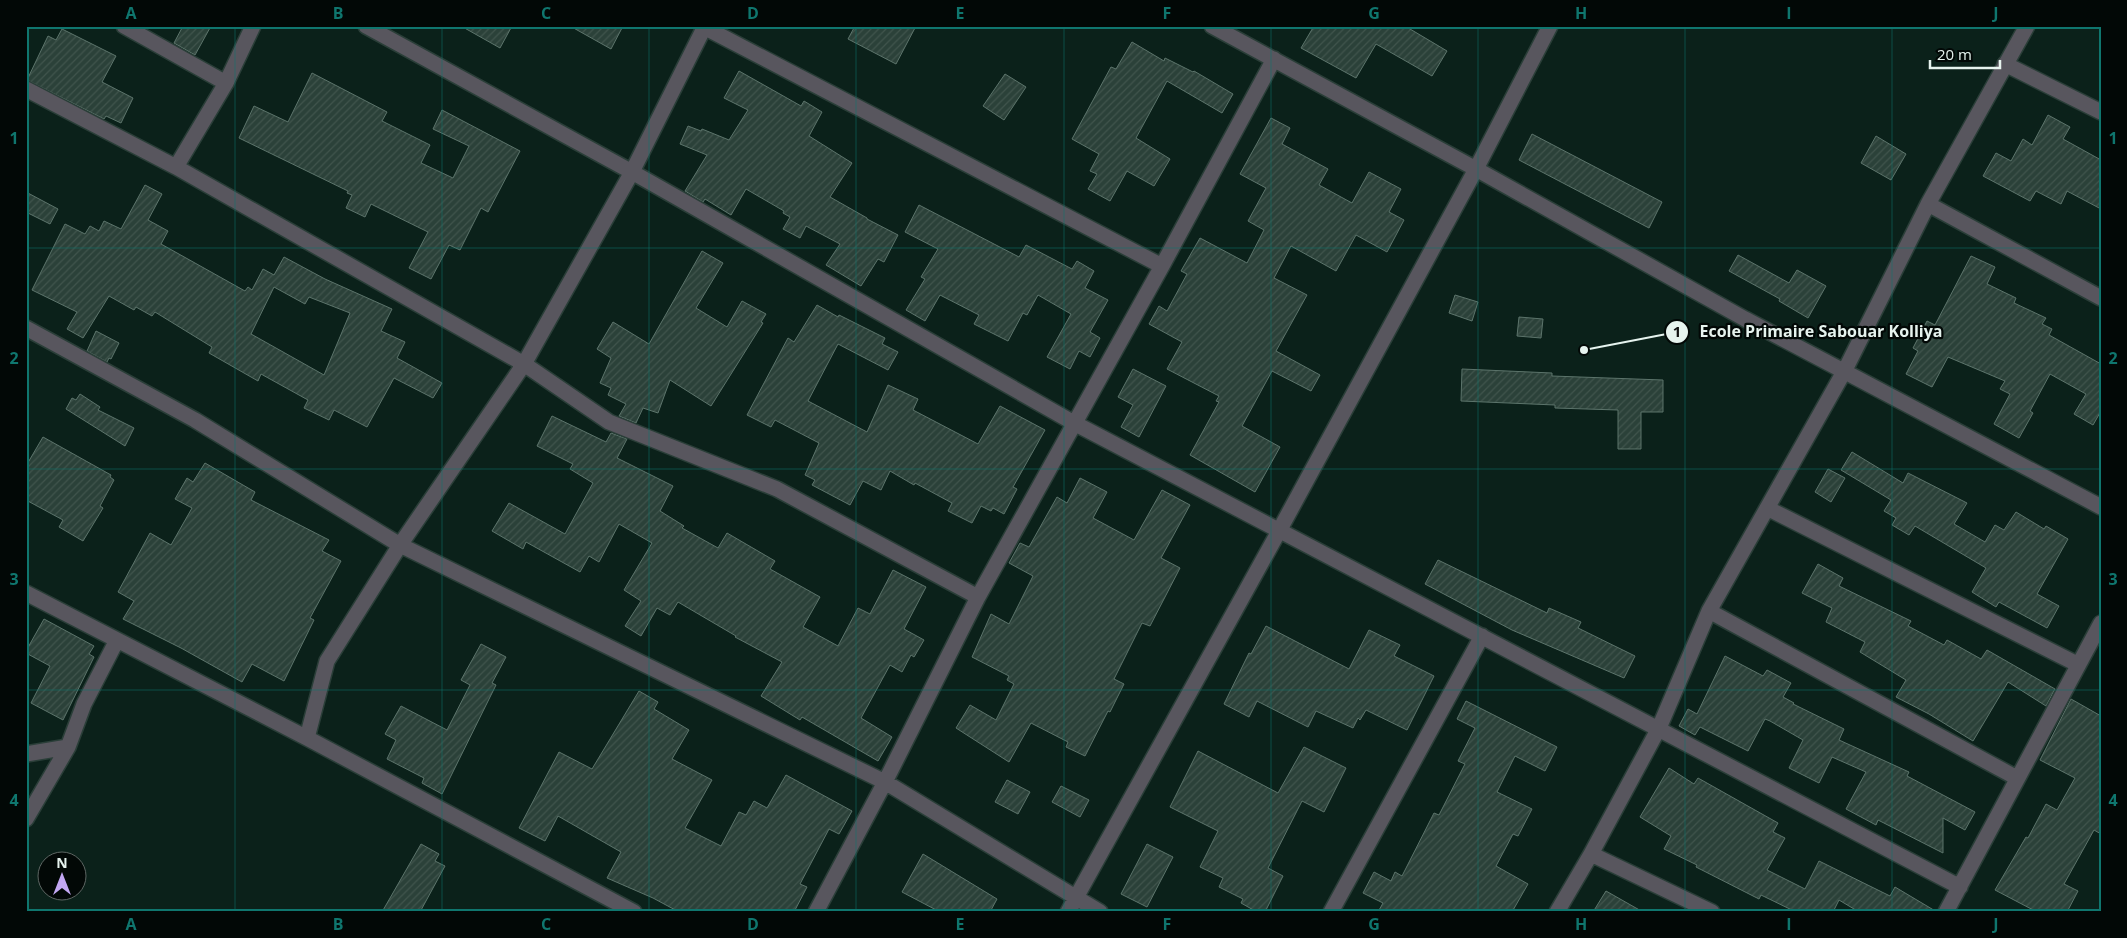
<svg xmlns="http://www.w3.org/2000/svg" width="2127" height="938" viewBox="0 0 2127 938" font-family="'Open Sans',sans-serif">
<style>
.building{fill:url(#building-hatch);stroke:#5c746b;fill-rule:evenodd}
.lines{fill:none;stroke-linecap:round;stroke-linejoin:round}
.minor-casing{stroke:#2a3e38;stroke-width:18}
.minor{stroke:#58565e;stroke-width:15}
.grid{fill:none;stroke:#0f766e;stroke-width:1;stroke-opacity:0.55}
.leader{fill:none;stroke:#e6f3ee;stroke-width:2}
.callout-dot{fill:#e6f3ee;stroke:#020806;stroke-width:2}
.mark-label{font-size:15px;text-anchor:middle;font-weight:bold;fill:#111}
.callout-label{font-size:16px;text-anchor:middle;font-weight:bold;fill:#e6f3ee;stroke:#020806;stroke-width:4.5;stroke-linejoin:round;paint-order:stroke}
.neatline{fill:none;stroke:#0f766e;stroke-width:2}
.grid-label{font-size:16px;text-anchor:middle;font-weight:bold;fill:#0f766e}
</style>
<defs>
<pattern id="building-hatch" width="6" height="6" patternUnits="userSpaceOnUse" patternTransform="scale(1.25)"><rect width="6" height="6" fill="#2b4139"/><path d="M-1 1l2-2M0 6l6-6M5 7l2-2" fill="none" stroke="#40544c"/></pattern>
</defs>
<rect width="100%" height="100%" fill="#0b211a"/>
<path class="building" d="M183,26h28l-16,29 -21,-12z
M461,26h51l-12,22z
M570,26h53l-12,23z
M855,26h61l-20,38 -48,-25z
M1314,26h91l42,25 -15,25 -56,-32 -20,34 -55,-30z
M62,29l54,27 -14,26 31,16 -12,25 -15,-7 -2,3 -77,-39 21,-44 8,4z
M1132,42l32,19 1,-3 28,14 1,-1 39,23 -11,19 -55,-32 -31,57 34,21 -16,27 -27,-15 -17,30 -22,-12 9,-15 -7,-3 9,-17 -27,-15 39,-72 5,2z
M739,71l62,35 3,-5 18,11 -13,24 43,27 -22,34 37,21v1l31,16 -14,27 -6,-3 -17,27 -35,-21 14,-21 -34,-18 -6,12 -17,-9 7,-12 -7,-4 1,-2 -38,-22 -15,26 -26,-16 -2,3 -18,-11 22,-36 -27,-11 8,-18 13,5 1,-2 27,11 19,-30 -24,-12z
M312,73l75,39 -5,9 48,24 -9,18 32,15 16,-32 -36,-17 9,-19 78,41 -32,61 -7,-4 -21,42 -11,-5 -18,34 -22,-11 19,-36 -57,-28 -6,13 -19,-9 6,-13 -5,-2 1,-2 -109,-53 15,-32 34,16z
M1005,74l21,13 -22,33 -21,-14z
M2048,115l22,12 -7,12 38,21v49l-34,-18 -6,13 -25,-13 -6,10 -47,-25 13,-23 15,8 12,-22 9,6z
M1271,118l19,10 -8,16 46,25 -9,16 33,18 17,-31 32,17 -12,23 15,8 -17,32 -31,-17 -20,36 -45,-25 -17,32 33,17 -31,56 44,24 -9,16 -39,-20 -30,55 38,21 -25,45 -65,-37 29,-53 -3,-1 3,-5 -52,-27 15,-27 -33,-18 10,-18 8,5 20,-37 -6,-3 19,-33 47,25 17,-33 -16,-9 18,-33 -26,-14z
M1532,134l130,68 -13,26 -130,-68z
M1876,136l30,18 -15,26 -30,-17z
M145,185l17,9 -14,26 20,11 -7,13 84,47 3,-4 4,3 11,-21 11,6 10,-18 41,22 67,30 -11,22 24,11 -8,16 45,25 -9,15 -39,-20 -27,49 -33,-17 -5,10 -25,-12 4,-8 -47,-26 -3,7 -49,-28 3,-6 -57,-35 -3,4 -16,-9 -2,3 -25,-14 -26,42 -16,-9 10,-17 -45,-22 33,-66 20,10 5,-8 9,5 5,-10 17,8zM274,287l31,17 4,-7 41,16 -26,62 -73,-41z
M26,192l32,17 -8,15 -24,-12z
M919,205l100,52 7,-12 46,24 5,-8 17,10 -9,17 23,12 -18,32 10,6 -10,19 -11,-6 -9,18 -23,-12 24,-43 -33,-19 -11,20 -4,-2 -15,28 -34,-17 5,-9 -39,-20 -15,26 -19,-11 19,-31 -4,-2 17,-28 -33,-17z
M702,251l21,12 -27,45 31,19 15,-26 24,13 -5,8 2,1 -52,83 -41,-26 -12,33 -15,-5 -7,15 -17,-7 7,-12 -18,-9 3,-7 -11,-5 11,-25 -14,-9 16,-27 36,22z
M1738,255l51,28 8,-13 29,16 -18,32 -29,-17 1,-2 -51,-28z
M1971,256l24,11 -8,17 29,14 -2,5 32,15 -4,6 10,5 -3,6 52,29v47l-8,14 -19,-11 12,-20 -36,-20 -20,37 3,2 -14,25 -25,-14 16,-30 -10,-5 5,-8 -57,-24 -16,30 -26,-13 12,-23 -5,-3 14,-27 8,4z
M1455,295l23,7 -6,19 -23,-8z
M817,305l21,12 1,-2 46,23 -3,6 16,8 -10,18 -50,-26 -30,57 59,31 21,-47 30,14 -5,11 65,34 22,-38 45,24 -32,57 4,2 -13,25 -11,-6 -2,3 -10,-5 -9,17 -24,-12 4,-8 -37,-20 -1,2 -24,-14 -9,19 -18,-9 -13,24 -38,-20 3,-5 -10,-5 14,-32 -44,-23 -4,7 -24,-12 41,-77 6,4z
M1519,317l24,2 -2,19 -24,-2z
M96,331l23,12 -8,16 -2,-1 -2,4 -20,-11z
M1133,369l33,17 -27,51 -18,-10 12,-22 -15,-8z
M1462,369l90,4v3l111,4v32h-22v37h-23v-39l-63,-2v-3l-94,-4z
M80,394l20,13 -2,3 36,18 -9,18 -59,-37 6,-11 4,2z
M552,416l54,26 5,-9 16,6 -10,19 56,28 -13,25 24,15 -2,2 36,20 9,-15 48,28 -5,8 50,28 -17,30 35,19 20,-38 12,6 23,-44 33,17 -22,42 20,11 -10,17 -3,-2 -9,17 -12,-7 -29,53 31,19 -14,24 -76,-44 -2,3 -39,-24 21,-34 -47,-25 1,-1 -58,-34 -8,13 -13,-7 -16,28 -16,-10 16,-25 -17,-11 28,-47 -33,-19 -20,38 -10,-6 -9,16 -54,-30 -3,7 -31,-18 17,-28 56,31 28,-51 -23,-14 3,-5 -36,-18z
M43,437l68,38 -1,2 4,3 -14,26 3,2 -20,33 -24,-14 4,-7 -37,-20v-34z
M1852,452l51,31 5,-10 59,30 -13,21 31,18 10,-17 9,5 12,-18 28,17 2,-3 22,13 -31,55 22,12 -12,22 -48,-26 -3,5 -24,-15 14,-24 -71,-42 -6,9 -17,-10 4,-7 -12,-7 7,-11 -50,-30z
M205,463l50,29 -4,8 78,40 -7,11 19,10 -31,57 4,2 -30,61 -32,-17 -10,18 -61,-34 -58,-29 11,-18 -16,-9 32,-59 21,12 21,-37 -17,-9 12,-21 6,4z
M1828,469l17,9 -14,24 -16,-10z
M1080,478l27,14 -14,26 41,22 28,-50 28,15 -29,53 19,10 -30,58 -8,-3 -28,56 10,5 -14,28 -2,-1 -23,45 -19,-9 2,-5 -37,-19 -22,39 -53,-34 14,-23 26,15 18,-36 -7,-4 2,-4 -37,-19 19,-43 18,10 24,-48 -24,-13 11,-20 9,4 28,-50 10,6z
M1438,560l109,53 2,-5 32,14 -3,6 57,28 -11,22 -112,-48 -87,-46z
M1818,564l25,14 -4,8 72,35 -3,5 36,19 3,-5 34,19 6,-9 68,39 -9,17 -38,-24 -35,59 -44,-27 -33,-17 10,-17 -46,-28 5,-10 -39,-20 6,-14 -30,-15z
M44,619l50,27 -5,8 5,3 -31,63 -32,-17 19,-37 -24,-13v-2z
M1266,626l83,43 20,-39 31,15 -6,11 40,20 -27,54 -41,-20 -6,10 -2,-2 -5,10 -37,-17 -8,16 -51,-26 -8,16 -25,-13 25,-51 2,1z
M481,644l25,13 -14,26 4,2 -54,109 -20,-11 2,-5 -37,-19 9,-19 -11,-6 16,-28 46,24 23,-45 -9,-5z
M1725,656l38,20 4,-6 24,13 -8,14 11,6 -1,1 51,25 -5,11 70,32 -2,4 68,36 -10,18 -22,-12v35l-65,-33 -2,5 -30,-16 20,-37 -34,-15 -13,26 -30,-15 14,-28 -33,-19 -5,-2 -17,32 -48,-24 -5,8 -16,-9 9,-17 9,5z
M639,691l19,11 -4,7 35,21 -17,29 40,21 -27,48 36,18 18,-34 7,3 8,-14 13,7 19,-33 66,36 -13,23 -10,-5 -29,55 7,3 -13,25h-115l-26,-14 -46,-20 14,-26 -63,-36 -13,25 -26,-13 40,-76 33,17z
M2071,699l30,17v118l-7,-4 -30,54 14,7 -11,21h-30l-42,-22 31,-53 2,1 18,-34 11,6 18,-32 -35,-18z
M1466,701l91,46 -12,24 -30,-15 -18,36 35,17 -14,27 -5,-2 -17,32 32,18 -16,28h-134l5,-9 -20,-10 11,-21 17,9 4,-9 7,4 32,-63 5,2 26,-51 -7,-3 17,-33 -18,-9z
M1304,747l42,21 -22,44 -22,-11 -34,67 15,8 -18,36h-8l-16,-9 2,-4 -24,-12 4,-9 -23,-11 18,-36 -48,-24 28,-56 80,42z
M1669,768l25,16 4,-6 80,45 -5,9 12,6 -18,32 38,19 14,-28 71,35 5,-9 42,25h-78l-20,-12 -6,12h-37l-35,-17 -2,4 -63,-32 1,-2 -33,-16 7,-13 -31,-19z
M1007,780l23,12 -12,22 -23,-12z
M1061,786l28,14 -9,17 -28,-15z
M421,844l18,10 -4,7 10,5 -25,46h-38z
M1147,844l26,13 -26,50 -26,-13z
M923,854l74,45 -7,13h-50l-38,-20z
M1606,891l37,21h-50z"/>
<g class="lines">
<g class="minor-casing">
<path id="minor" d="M124,26l102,57
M366,26l266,146 442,251 886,464
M702,26l460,240
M1212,26l264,143 269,150 356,188
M2005,64l96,48
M26,89l150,78 348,197 85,58 168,67 201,108
M176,167l50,-84 27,-57
M1928,204l173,94
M26,328l169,92 205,125 485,237 215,130
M1767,508l310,156
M26,593l281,145 327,174
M1709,611l308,167
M307,738l20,-77 73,-116 124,-181 108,-192 73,-146
M26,754l42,-7
M26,819l42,-72 16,-43 33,-64
M1591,854l121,58
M816,912l69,-130 93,-185 184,-331 112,-207
M1068,912l211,-381 197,-362 74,-143
M1331,912l151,-276
M1557,912l34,-58 68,-126 50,-117 136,-241 83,-166 99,-178
M1946,912l155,-289"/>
</g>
<use href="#minor" class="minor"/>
</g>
<path class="grid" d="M235,26v886M442,26v886M649,26v886M856,26v886M1064,26v886M1271,26v886M1478,26v886M1685,26v886M1892,26v886M26,248h2075M26,469h2075M26,690h2075"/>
<path class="leader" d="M1584 350L1677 332"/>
<g class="callout-dot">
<circle cx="1584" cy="350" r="5"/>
<circle cx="1677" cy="332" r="12"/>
</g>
<g class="mark-label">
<text x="1677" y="337">1</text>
</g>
<g class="callout-label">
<text x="1821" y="337">Ecole Primaire Sabouar Kolliya</text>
</g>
<rect width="2127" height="938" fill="none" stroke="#020806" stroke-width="55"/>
<g transform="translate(62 876)"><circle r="24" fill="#020806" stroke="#5d6663"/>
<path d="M0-4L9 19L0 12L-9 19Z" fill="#c2a7f2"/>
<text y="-8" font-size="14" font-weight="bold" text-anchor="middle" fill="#e6f3ee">N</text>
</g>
<path d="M1930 60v8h70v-8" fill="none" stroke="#e6f3ee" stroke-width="2.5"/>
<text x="1937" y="60" font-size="15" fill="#e6f3ee" stroke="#020806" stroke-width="4" paint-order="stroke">20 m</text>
<rect x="28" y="28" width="2072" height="882" class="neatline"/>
<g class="grid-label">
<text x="131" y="19">A</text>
<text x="338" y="19">B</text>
<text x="546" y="19">C</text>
<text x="753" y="19">D</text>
<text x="960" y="19">E</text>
<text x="1167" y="19">F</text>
<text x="1374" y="19">G</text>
<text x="1581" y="19">H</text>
<text x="1789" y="19">I</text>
<text x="1996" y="19">J</text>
<text x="14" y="144">1</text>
<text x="2113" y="144">1</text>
<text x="14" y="364">2</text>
<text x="2113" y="364">2</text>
<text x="14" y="585">3</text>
<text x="2113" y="585">3</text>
<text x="14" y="806">4</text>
<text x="2113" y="806">4</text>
<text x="131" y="930">A</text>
<text x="338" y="930">B</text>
<text x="546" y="930">C</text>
<text x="753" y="930">D</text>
<text x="960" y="930">E</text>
<text x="1167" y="930">F</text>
<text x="1374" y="930">G</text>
<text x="1581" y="930">H</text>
<text x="1789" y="930">I</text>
<text x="1996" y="930">J</text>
</g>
</svg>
